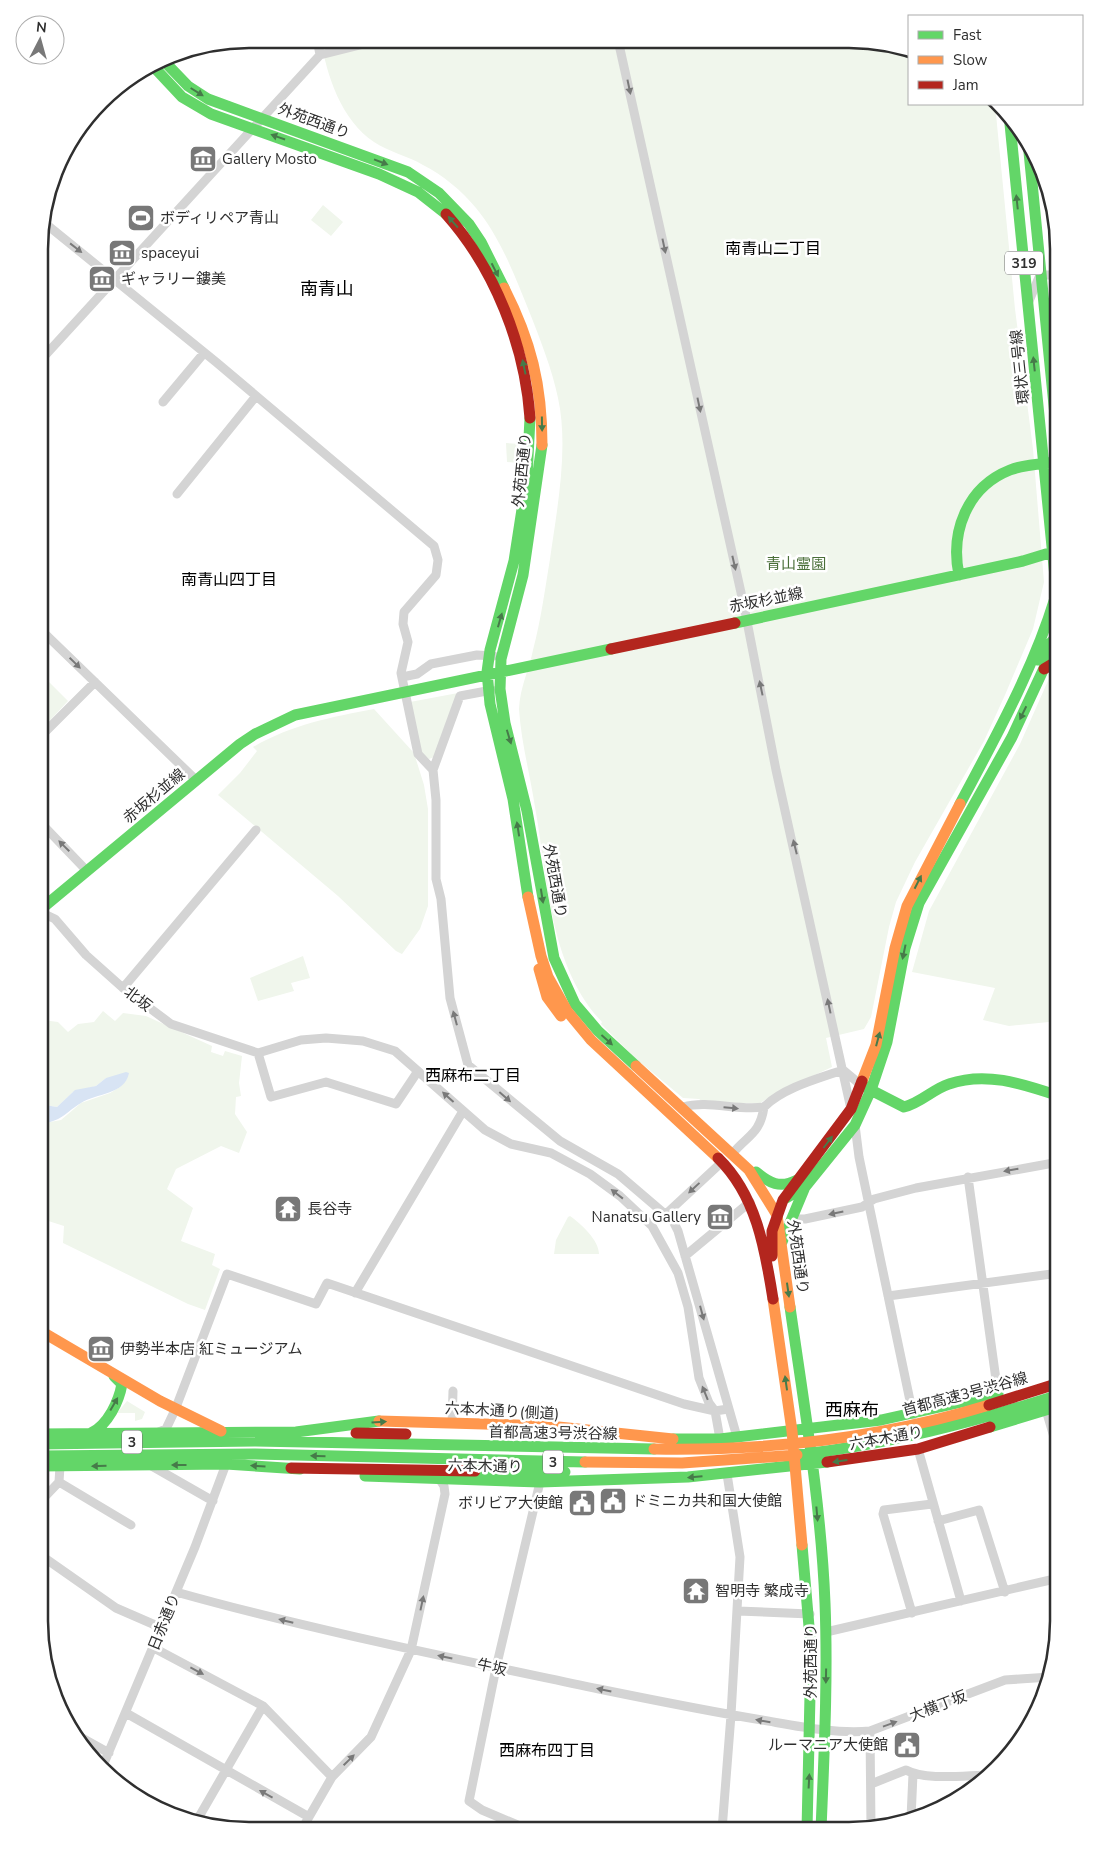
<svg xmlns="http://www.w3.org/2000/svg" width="1098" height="1869" viewBox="0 0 1098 1869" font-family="'Nunito Sans','Noto Sans JP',sans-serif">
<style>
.green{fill:#f0f6ec}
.water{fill:#d8e4f4}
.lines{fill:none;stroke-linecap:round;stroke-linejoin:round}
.street{stroke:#d4d4d4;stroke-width:9}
.fast{stroke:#63d668;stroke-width:11}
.slow{stroke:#ff974d;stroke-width:11}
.jam{stroke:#b3261e;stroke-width:11}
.oneway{fill:#797979}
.oneway2{fill:#467a49}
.labels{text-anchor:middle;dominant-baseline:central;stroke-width:5;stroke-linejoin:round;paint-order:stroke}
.shield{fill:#fff;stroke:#6d6d6d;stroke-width:1}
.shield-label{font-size:14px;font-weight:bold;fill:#2f2f2f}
.street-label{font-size:15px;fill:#2f2f2f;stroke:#fff}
.poi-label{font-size:15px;fill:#2f2f2f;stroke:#fff;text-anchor:start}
.park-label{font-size:15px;fill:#4a6f39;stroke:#fff}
.neighbourhood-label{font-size:16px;fill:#000;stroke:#fff}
.quarter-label{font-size:18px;fill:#000;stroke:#fff}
.rim{fill:none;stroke:#2f2f2f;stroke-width:2.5}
</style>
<rect width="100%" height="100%" fill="#fff"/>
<path class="green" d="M321,39l557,2 31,8v55h86l20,205 18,140 11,133 -11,47 -28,66 -21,46 -69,121 -19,40 -7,25 -18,90 -7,12 -38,9 6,29 -56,26 -16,10h-55l-6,-4 -16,-1 -49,-41 -33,-33 1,-2c-53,-56 -54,-143 -67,-215 -5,-33 -14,-65 -16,-98 1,-22 10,-39 14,-59 8,-30 12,-61 17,-91 7,-50 19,-111 8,-161 -6,-29 -18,-59 -29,-87 -14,-35 -29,-74 -53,-103 -14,-17 -33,-33 -53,-43 -15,-9 -34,-13 -49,-23 -32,-21 -48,-67 -53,-103z
M323,205l20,17 -12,14 -20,-16z
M506,443l14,1 -2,19 -11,-1z
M40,673l28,28 -28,30z
M1051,674h8v347l-50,5 -26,-6 12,-32 -83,-16 17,-61 91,-167z
M458,693l-24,64 -5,2 -7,-6 -2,-6 -10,-45z
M374,709l40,44 10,32 4,24v97l-8,23 -18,25 -6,-3 -58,-55 -120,-101 22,-22 17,-22 -4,-4c38,-22 78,-30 121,-38z
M303,956l7,22 -19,5 3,8 -36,10 -8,-23z
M103,1011l12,10 8,-8 23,3 66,30 -1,6 12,4 2,-5 17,5 -3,27 2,13 -5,1 -1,17 12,18 -8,21 -18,-7 -45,23 -9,20 26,19 -12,33 34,13 -3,11 8,4 -15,41 -17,-6 -125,-61 1,-17 -25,-8v-94l22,-4 20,-17 29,-10 10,-6 7,-8 -21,-1 -10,8 -23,6 -16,15 -18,-3 1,-86 3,2 15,2 10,10 10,-8 16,-2z
M570,1216c11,8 29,24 29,38h-45l2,-14 12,-23z
M127,1401l18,11 -3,7 -7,2v-8h-18z"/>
<path class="water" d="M126,1072l3,1c-4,22 -33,20 -48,30 -18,11 -18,18 -42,21v-20l18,3 18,-17 21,-4 10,-8z"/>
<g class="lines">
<path class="street" d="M317,39l3,16
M618,40l126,566 32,164 75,339
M41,220l175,142 218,184 4,14 -2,15 -32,37 -1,12 5,18 -7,31 17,81 15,16
M1029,301l11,-26h19
M40,361l280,-306 64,-16
M163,402l41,-49
M177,494l79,-98
M40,629l156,151
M402,677l15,-3 14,-10 46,-9 17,1
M492,690l-32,6 -27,74 3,30v79l5,20 9,99 18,67 92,76 58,33 55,47 5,10 59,206
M40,737l55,-55
M40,822l47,49
M40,912l15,7 31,36 37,33 48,36 87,29
M123,988l133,-158
M258,1053l43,-13 25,-2 37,3 32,10 90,79 26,14 40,9 39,21 30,22 32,30 26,47 10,34 11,71 10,25 6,8 5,28
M258,1053l13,44 55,-15 70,22 22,-33
M843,1070l18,15
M683,1107c26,-7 54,4 81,0 19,-19 53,-28 79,-37
M855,1125l4,32 54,258
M733,1153c15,-18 27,-19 31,-46
M968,1177l30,217
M666,1214l56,-52
M790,1224l4,-5h11l57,-12 12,-8 42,-11 143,-26
M685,1256l65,-54
M355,1293l108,-182
M888,1296l171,-23
M1046,1410l13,44
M452,1423l1,-32
M159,1432l7,-3 9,-19 52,-136 89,30 11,-21 357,121 31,7 13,-2
M918,1449l43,152
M150,1465l63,36
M59,1482l72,43
M39,1503l20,-21 1,-16
M938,1521l41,-11 26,82
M39,1554l77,54 46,20
M176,1592c139,39 281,67 423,97 54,11 108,22 163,31 35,6 72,14 108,11l135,-51 45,-3
M738,1611l72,3
M912,1613l-29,-99 1,-4 48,-6
M826,1632l233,-54
M154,1648l109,58 69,71
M126,1713l183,104
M870,1731l1,95
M73,1733l36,20
M102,1768l93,-221 31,-83
M871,1784l35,-14c20,11 61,5 84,5
M911,1818l2,-44
M196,1822l67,-116
M302,1829l30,-52 39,-40 40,-87 34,-156 -1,-8 -4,-6
M527,1829l-45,-19 -13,-9 27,-133 44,-186
M722,1830l9,-115 9,-158 -13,-83"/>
<path class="fast" d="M162,59l26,27 20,13 200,73 31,21 30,31 12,18 23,46
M152,65l30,32 29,17 168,60 39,18 28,22
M1009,114l50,503
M1028,142l31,314
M542,445l-19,130 -22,84 -1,30 5,34 22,88 27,147 21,46 23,27 38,35
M959,575c-9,-43 8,-88 51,-105 15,-6 33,-6 49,-8
M735,623l288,-62 36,-11
M1038,660l4,-8 17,-18
M960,804c35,-66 73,-134 95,-206
M528,897l-15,-98 -23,-95 -3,-32 3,-22 24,-89 13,-84 3,-59
M40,910l200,-166 15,-10 40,-19 316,-66
M865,1087l39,20c17,-4 29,-18 45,-23 37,-13 74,0 110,12
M756,1172c13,11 24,17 41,8
M786,1198l19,-11 50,-62 16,-35 16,-48 18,-94 14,-45 93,-166 47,-101
M782,1242l23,-55
M790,1307c14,98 31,197 35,296 3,76 -1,152 -4,227
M990,1427l69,-21
M91,1433c17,-8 28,-32 31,-49l-8,-8
M39,1434l257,-2 83,-11
M673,1439h47l161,-19 117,-26
M39,1444l216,-3 399,8
M797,1455c92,-11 173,-32 262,-60
M39,1456l216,-2 330,8
M39,1466l187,-2 74,5
M475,1471l90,1
M365,1476l175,6 148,-5 139,-15
M802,1545l9,105 -4,180"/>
<path class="slow" d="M504,288c27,53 38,97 38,157
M528,897l13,59 7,21 19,34 24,29 127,118
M539,969l8,28 14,19
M636,1066l113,104 28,45 13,92
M862,1081l14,-36 19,-97 12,-42 53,-102
M773,1299l19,132 10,114
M39,1330l121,71 61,30
M379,1421l170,5 124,13
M654,1449c111,2 228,-11 335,-44
M585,1462l97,1 115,-8"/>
<path class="jam" d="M446,214c49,55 79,132 84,204
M611,649l124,-26
M1044,669l15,-9
M718,1158c38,37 47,90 55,141
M772,1256v-25l11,-31 68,-91 11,-28
M989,1405l70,-22
M356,1433l50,1
M827,1462l91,-13 72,-22
M291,1468l184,3"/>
</g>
<defs><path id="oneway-solid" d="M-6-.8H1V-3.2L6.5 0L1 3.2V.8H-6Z" transform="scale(1.25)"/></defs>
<g class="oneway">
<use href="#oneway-solid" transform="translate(629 87) rotate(78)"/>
<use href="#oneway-solid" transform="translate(664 246) rotate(78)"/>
<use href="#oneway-solid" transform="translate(76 248) rotate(38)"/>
<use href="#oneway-solid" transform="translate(699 405) rotate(78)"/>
<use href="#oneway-solid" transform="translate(734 563) rotate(77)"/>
<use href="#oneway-solid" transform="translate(75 663) rotate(44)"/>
<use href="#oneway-solid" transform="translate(761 688) rotate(-102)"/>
<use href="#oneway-solid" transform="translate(64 846) rotate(-135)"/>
<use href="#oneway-solid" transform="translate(795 847) rotate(-104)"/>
<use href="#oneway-solid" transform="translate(829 1006) rotate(-102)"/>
<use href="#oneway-solid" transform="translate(455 1018) rotate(-105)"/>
<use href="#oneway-solid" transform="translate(448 1097) rotate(-138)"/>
<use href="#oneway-solid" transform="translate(505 1097) rotate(41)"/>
<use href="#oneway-solid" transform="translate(731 1108) rotate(5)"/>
<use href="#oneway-solid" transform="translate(1011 1170) rotate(170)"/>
<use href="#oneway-solid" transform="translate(694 1188) rotate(137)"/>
<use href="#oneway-solid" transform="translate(617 1194) rotate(-142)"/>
<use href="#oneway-solid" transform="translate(836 1213) rotate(168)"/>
<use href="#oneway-solid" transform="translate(702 1313) rotate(75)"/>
<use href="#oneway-solid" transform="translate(705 1393) rotate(-112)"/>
<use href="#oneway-solid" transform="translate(422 1603) rotate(-78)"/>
<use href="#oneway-solid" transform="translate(286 1621) rotate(-166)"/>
<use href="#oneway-solid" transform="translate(445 1657) rotate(-168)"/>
<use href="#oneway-solid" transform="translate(197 1671) rotate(28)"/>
<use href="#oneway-solid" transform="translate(604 1690) rotate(-168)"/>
<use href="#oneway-solid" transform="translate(763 1721) rotate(-170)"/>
<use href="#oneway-solid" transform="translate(890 1724) rotate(-20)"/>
<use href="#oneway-solid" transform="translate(349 1760) rotate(-44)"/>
<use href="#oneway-solid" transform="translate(266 1794) rotate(-151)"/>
</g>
<g class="oneway2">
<use href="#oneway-solid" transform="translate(197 92) rotate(32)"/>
<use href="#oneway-solid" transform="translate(278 137) rotate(-161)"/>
<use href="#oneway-solid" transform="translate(381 162) rotate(21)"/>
<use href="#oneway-solid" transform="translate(1017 202) rotate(-96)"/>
<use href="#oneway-solid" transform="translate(453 222) rotate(-131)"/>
<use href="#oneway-solid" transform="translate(495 270) rotate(63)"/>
<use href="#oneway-solid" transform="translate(1034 364) rotate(-96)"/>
<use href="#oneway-solid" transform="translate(524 367) rotate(-102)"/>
<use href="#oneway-solid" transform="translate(542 424) rotate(89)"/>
<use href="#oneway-solid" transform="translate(500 620) rotate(-74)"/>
<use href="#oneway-solid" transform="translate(1023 713) rotate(116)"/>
<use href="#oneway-solid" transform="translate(509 737) rotate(73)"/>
<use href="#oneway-solid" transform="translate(518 829) rotate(-99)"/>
<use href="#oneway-solid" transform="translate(918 882) rotate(-63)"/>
<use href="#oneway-solid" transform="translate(542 896) rotate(81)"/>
<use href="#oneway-solid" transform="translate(904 952) rotate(102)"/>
<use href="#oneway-solid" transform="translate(878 1039) rotate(-75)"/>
<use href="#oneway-solid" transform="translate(607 1040) rotate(42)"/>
<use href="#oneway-solid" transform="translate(828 1142) rotate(-53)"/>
<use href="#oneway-solid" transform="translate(788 1290) rotate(82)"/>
<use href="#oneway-solid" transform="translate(786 1383) rotate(-98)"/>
<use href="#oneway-solid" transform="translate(114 1404) rotate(-60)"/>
<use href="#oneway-solid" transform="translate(379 1422) rotate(-4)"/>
<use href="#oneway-solid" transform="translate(318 1456) rotate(-179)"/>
<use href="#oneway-solid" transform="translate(840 1461) rotate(172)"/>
<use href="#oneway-solid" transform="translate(179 1465) rotate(180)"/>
<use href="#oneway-solid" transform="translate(99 1466) rotate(179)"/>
<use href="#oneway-solid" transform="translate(258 1466) rotate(-177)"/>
<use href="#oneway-solid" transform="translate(695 1477) rotate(175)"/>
<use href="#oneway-solid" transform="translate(817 1514) rotate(85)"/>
<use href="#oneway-solid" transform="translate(826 1676) rotate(91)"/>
<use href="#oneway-solid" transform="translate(809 1781) rotate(-87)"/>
</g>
<defs>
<g id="museum-square" transform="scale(1.4375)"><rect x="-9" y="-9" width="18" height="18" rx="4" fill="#787878" stroke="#fff"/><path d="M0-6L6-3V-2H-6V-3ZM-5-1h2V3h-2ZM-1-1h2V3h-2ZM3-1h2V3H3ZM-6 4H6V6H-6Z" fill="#fff"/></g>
<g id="stadium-square" transform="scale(1.4375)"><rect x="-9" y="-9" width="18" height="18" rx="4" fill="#787878" stroke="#fff"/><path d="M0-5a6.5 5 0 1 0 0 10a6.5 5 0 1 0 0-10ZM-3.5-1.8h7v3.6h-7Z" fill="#fff"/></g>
<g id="temple-square" transform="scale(1.4375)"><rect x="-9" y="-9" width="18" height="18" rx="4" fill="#787878" stroke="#fff"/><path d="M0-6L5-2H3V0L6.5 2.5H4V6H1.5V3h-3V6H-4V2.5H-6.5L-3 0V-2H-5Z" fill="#fff"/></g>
<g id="civic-square" transform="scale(1.4375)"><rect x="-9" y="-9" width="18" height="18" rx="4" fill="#787878" stroke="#fff"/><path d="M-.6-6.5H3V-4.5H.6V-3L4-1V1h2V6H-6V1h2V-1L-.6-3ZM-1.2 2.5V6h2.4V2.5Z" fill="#fff"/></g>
</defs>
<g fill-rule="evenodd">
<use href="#museum-square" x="203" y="159"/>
<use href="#stadium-square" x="141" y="218"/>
<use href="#museum-square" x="122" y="253"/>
<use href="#museum-square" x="102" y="279"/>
<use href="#temple-square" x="288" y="1209"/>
<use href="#museum-square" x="720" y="1217"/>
<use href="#museum-square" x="101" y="1349"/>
<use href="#civic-square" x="613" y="1501"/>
<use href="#civic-square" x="582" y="1503"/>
<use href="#temple-square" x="696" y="1591"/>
<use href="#civic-square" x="907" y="1745"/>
</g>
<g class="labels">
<g class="shield">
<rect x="1005" y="251.5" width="38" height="23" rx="4"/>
<rect x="122" y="1430.5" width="20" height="23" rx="4"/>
<rect x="543" y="1450.5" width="20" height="23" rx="4"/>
</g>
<g class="shield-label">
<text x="1024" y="263">319</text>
<text x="132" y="1442">3</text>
<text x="553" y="1462">3</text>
</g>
<g class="street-label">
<text transform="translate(314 121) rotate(20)">外苑西通り</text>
<text transform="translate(1020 367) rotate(-96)">環状三号線</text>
<text transform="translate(522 470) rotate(-84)">外苑西通り</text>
<text transform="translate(766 600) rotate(-11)">赤坂杉並線</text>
<text transform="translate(154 796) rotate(-40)">赤坂杉並線</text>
<text transform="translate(555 881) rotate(80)">外苑西通り</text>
<text transform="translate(138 999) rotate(37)">北坂</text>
<text transform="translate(798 1257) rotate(82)">外苑西通り</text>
<text transform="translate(965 1394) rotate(-15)">首都高速3号渋谷線</text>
<text transform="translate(502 1411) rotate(3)">六本木通り(側道)</text>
<text transform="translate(553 1433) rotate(1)">首都高速3号渋谷線</text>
<text transform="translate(886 1438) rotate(-10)">六本木通り</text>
<text transform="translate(485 1466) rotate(1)">六本木通り</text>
<text transform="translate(164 1622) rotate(-68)">日赤通り</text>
<text transform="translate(811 1661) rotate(-90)">外苑西通り</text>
<text transform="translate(492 1667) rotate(12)">牛坂</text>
<text transform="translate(938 1706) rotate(-21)">大横丁坂</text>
</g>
<g class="poi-label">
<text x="222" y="159">Gallery Mosto</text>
<text x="160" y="218">ボディリペア青山</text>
<text x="141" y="253">spaceyui</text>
<text x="121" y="279">ギャラリー鏤美</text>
<text x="307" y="1209">長谷寺</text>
<text x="701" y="1217" text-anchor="end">Nanatsu Gallery</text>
<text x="120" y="1349">伊勢半本店 紅ミュージアム</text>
<text x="632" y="1501">ドミニカ共和国大使館</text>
<text x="563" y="1503" text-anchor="end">ボリビア大使館</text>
<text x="715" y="1591">智明寺 繁成寺</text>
<text x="888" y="1745" text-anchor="end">ルーマニア大使館</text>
</g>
<g class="park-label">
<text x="796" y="564">青山霊園</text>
</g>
<g class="neighbourhood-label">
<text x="773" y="249">南青山二丁目</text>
<text x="229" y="580">南青山四丁目</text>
<text x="473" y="1076">西麻布二丁目</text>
<text x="547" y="1751">西麻布四丁目</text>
</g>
<g class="quarter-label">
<text x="327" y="289">南青山</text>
<text x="852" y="1410">西麻布</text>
</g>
</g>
<path d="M0 0H1098V1869H0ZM249 48H849A201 201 0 0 1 1050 249V1621A201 201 0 0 1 849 1822H249A201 201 0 0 1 48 1621V249A201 201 0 0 1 249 48Z" fill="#fff" fill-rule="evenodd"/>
<path class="rim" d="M249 48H849A201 201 0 0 1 1050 249V1621A201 201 0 0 1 849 1822H249A201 201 0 0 1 48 1621V249A201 201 0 0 1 249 48Z"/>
<rect x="908" y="15" width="175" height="90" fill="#ffffff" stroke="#acacac"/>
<rect x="918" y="31" width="25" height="8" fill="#63d668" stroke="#acacac"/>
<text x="953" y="40" font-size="15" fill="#2f2f2f">Fast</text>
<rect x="918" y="56" width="25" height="8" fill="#ff974d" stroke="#acacac"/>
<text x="953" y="65" font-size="15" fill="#2f2f2f">Slow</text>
<rect x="918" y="81" width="25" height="8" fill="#b3261e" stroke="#acacac"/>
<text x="953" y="90" font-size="15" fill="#2f2f2f">Jam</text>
<g transform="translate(40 40) rotate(6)"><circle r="24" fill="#ffffff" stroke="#acacac"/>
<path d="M0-4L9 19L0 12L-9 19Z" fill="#787878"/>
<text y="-8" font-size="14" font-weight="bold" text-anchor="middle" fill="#2f2f2f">N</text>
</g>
</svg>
